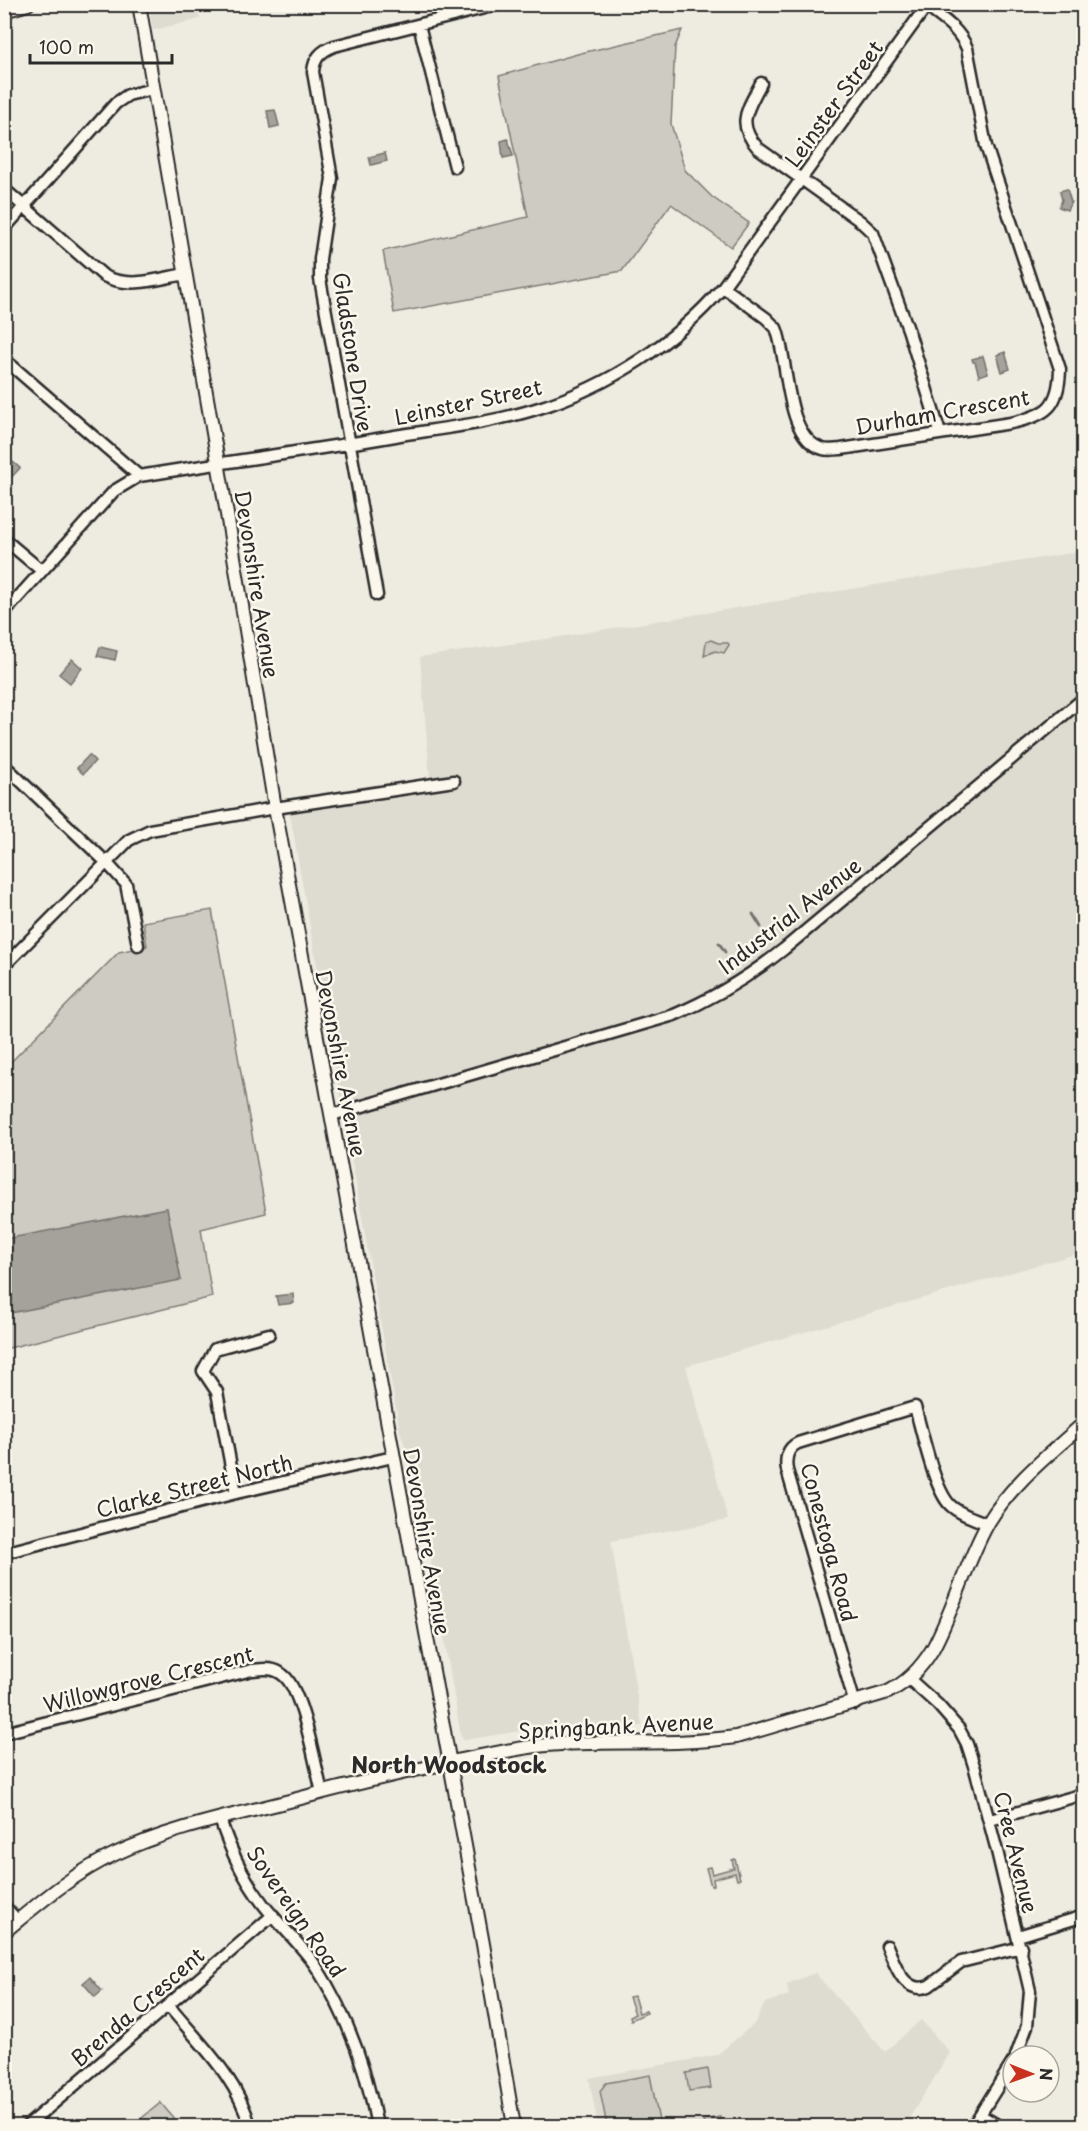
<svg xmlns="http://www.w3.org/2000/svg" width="1088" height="2131" viewBox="0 0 1088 2131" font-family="'Playpen Sans',sans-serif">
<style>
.built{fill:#dedbd1}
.green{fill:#cecbc2;stroke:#7c7b76;stroke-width:1.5}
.water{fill:#a4a29a;stroke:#74726e;stroke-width:1.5}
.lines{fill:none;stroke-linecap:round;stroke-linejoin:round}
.stream{stroke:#74726e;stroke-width:3}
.minor-casing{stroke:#2b2b2b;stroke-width:15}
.major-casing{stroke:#2b2b2b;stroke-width:16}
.minor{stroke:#fbf7ec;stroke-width:10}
.major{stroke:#fbf7ec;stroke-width:12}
.labels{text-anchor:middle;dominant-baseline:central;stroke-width:5;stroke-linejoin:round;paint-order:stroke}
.street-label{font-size:21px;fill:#2b2b2b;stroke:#fbf7ec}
.neighbourhood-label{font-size:22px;font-weight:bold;fill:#2b2b2b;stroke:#fbf7ec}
</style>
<rect width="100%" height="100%" fill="#eeebe0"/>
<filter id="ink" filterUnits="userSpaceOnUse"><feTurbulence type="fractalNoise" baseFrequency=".0167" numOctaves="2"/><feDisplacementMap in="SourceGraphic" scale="12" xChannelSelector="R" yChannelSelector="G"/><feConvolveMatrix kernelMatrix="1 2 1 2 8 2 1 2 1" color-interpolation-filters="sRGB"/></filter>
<g filter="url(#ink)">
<path class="built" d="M149,5h48l3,14 -47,11z
M1083,551v701l-397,114 42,154 -117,21 31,185 -98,1 -80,13 -3,-4 -34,-197 -18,-82 -9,-26 -110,-617 9,-4 143,-20 -12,-11 -10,-122 133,-19z
M815,1973l70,79 36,-32 29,33 -46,73h-306l-9,-48 128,-23 38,-32 10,-20 24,-8 -2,-11z"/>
<path class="green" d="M682,30l-7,17 -4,77 14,46 27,27 37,26 -18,24 -60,-43 -49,67 -228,42 -11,-62 145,-34 -29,-141 82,-23z
M711,640l7,3h10l1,2 -5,8 -9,-2 -11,5 2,-14z
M212,910l54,303 -65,16 11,68 -207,52 -1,-280 115,-117 28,-6 -4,-24z
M735,1859l5,20 -3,1 -2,-7 -22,6 1,6 -3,1 -5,-18 4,-1 2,7 22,-6 -2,-8z
M634,1996l5,17 7,-2 1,2 -16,7 -1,-4 5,-2 -6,-17z
M708,2069l3,19 -22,3 -3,-18z
M650,2075l9,46 -28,5h-24l-7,-35 6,-8z
M160,2102l20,24h-48l27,-22z
M720,2117l1,9h-17l-1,-6z"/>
<path class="water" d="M275,110l4,16 -9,2 -3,-17z
M508,139l5,17 -10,2 -2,-17z
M385,153l2,8 -16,4 -2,-8z
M1067,189l4,13 -4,8 -8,-3 3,-7 -2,-9z
M1005,352l5,17 -8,3 -5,-17z
M983,356l5,17 -9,3 -4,-14h-2l-1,-3z
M13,462l7,6 -13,14 -2,-2v-9z
M100,647l17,4 -2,9 -18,-4z
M72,659l10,9 -12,15 -11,-9z
M89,755l6,6 -12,13 -6,-6z
M167,1208l14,72 -176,34v-75z
M293,1294l1,9 -16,2 -2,-9z
M90,1977l12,14 -7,6 -12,-14z"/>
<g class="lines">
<path class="stream" d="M753,914l8,13
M719,943l6,9"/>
<g class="minor-casing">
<path id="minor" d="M419,25l36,142
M761,83c-13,26 -26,40 -3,65l102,73 13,12 36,99 31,101
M4,189l100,87c26,13 54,3 81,-2
M4,229l112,-126 12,-8 25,-6
M723,287l43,31 10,10c13,31 8,111 47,121 5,2 13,0 18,0l170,-26c36,-8 48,-16 49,-54l-74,-223 -19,-98c-9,-21 -26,-30 -44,-44
M4,359l135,117
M4,539l38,32
M377,595l-57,-316v-20l12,-81 -19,-106c1,-14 8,-21 21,-26l166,-42
M4,613l110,-122 25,-15c85,-14 171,-25 256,-40 48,-8 98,-13 144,-28 70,-22 136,-65 184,-121l205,-283
M4,765l102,97 20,22 12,61
M4,966l125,-126 21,-10 125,-22 179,-27
M332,1115l342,-100c41,-17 76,-39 110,-66l300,-251
M236,1493l-19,-101 -14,-21 12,-22 54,-15
M4,1553l232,-60 157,-36
M908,1678l30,27 21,24 8,15 8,25 22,82 33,140 -3,35 -11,30
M855,1704l-68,-234c-2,-11 0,-22 11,-27l117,-36c7,24 19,82 35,98 9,9 26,14 38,19
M4,1733l248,-63c11,-1 22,-3 31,5 20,15 32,91 39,117
M220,1819c10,31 23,59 43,85 17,22 39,41 54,64 31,49 50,102 60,158
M990,1820l94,-26
M4,1906l14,15
M1018,1936l66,-20
M887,1946c8,18 17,50 42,40l32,-24 60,-15
M168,2005c32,39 69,72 82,121
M980,2115l19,11
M27,2126l246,-211
M973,2126l40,-64"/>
</g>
<g class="major-casing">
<path id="major" d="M139,4l89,516 47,288 208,1136 31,182
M4,11l24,-7
M4,1932c35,-29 70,-59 111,-78 57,-27 121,-39 182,-55 52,-14 103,-26 155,-37 31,-6 62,-14 94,-17 63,-5 127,1 190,-8l152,-45c18,-9 33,-24 44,-42 22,-40 33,-86 56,-127 24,-40 61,-68 96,-100"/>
</g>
<use href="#minor" class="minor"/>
<use href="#major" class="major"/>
</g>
</g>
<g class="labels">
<g class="street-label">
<text transform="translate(833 103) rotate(-54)">Leinster Street</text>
<text transform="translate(354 352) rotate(81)">Gladstone Drive</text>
<text transform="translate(468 401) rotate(-12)">Leinster Street</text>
<text transform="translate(942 411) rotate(-10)">Durham Crescent</text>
<text transform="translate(258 584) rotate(81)">Devonshire Avenue</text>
<text transform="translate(789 915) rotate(-38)">Industrial Avenue</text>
<text transform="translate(342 1063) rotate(79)">Devonshire Avenue</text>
<text transform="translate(194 1485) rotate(-14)">Clarke Street North</text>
<text transform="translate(428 1541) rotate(80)">Devonshire Avenue</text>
<text transform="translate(830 1542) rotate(75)">Conestoga Road</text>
<text transform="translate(148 1678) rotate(-14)">Willowgrove Crescent</text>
<text transform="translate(616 1725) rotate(-3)">Springbank Avenue</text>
<text transform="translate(1017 1852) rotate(76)">Cree Avenue</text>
<text transform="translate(297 1911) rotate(55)">Sovereign Road</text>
<text transform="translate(137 2006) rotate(-41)">Brenda Crescent</text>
</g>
<g class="neighbourhood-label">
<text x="449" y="1763">North Woodstock</text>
</g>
</g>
<rect width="1088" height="2131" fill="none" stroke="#fbf7ec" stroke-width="24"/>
<rect x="12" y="12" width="1064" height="2107" fill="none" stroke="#2b2b2b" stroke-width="2" filter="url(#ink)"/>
<g transform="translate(1031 2074) rotate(91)"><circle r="28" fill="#fbf7ec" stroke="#a8a59f" stroke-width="1.5"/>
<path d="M0-4.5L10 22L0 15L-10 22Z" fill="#c8321e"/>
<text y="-9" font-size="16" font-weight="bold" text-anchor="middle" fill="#2b2b2b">N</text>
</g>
<path d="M30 54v9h142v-9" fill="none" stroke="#2b2b2b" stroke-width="3"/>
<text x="39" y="54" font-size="18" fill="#2b2b2b" stroke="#fbf7ec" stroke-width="4.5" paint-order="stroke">100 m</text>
</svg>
